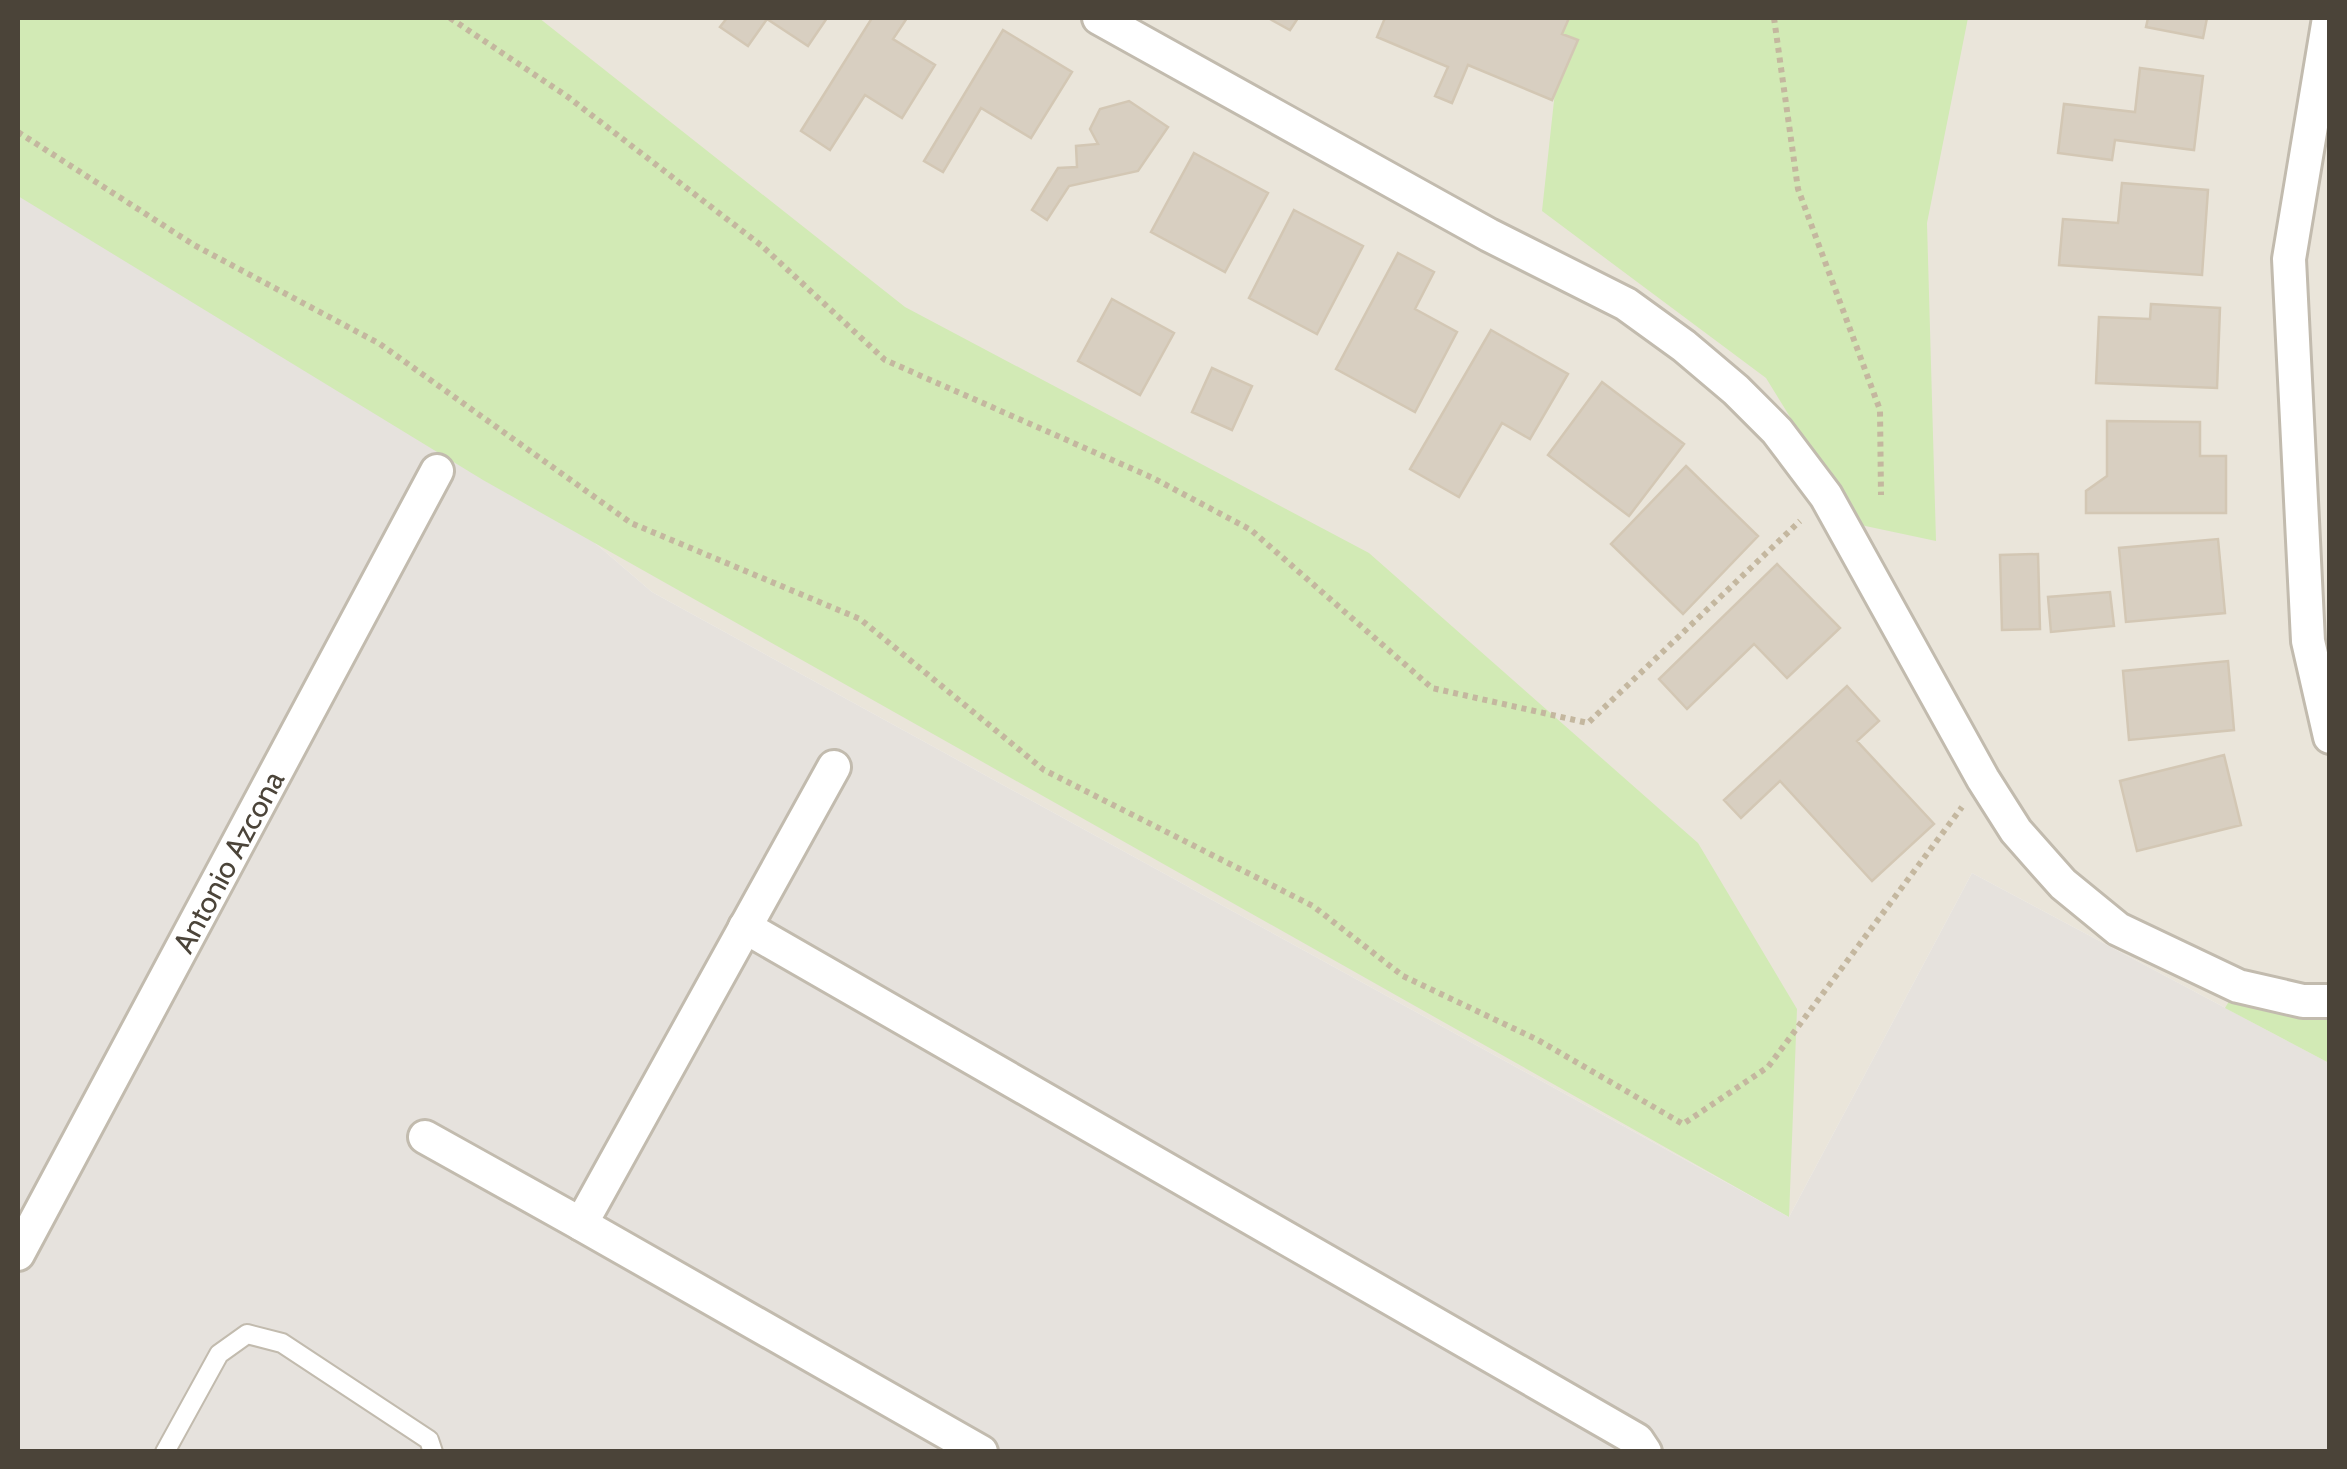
<svg xmlns="http://www.w3.org/2000/svg" width="2347" height="1469" viewBox="0 0 2347 1469" font-family="Cabin,sans-serif">
<style>
.residential{fill:#eae5da}
.industrial{fill:#e6e2dd}
.green{fill:#d2eab5}
.building{fill:#d8cfc1;stroke:#d3c7b4;stroke-width:2.5}
.lines{fill:none;stroke-linecap:round;stroke-linejoin:round}
.service-casing{stroke:#c2bbae;stroke-width:22}
.minor-casing{stroke:#c2bbae;stroke-width:38}
.path{stroke:#c4b79f;stroke-width:6;stroke-dasharray:5 5;stroke-linecap:butt}
.service{stroke:#fff;stroke-width:18}
.minor{stroke:#fff;stroke-width:32}
.labels{text-anchor:middle;dominant-baseline:central;stroke-width:10;stroke-linejoin:round;paint-order:stroke}
.street-label{font-size:30px;fill:#4b4439;stroke:#fff}
</style>
<rect width="100%" height="100%" fill="#f6f3ec"/>
<path class="residential" d="M18,18h2311v1045l-357,-190 -183,344 -1137,-625 -208,-179z"/>
<path class="industrial" d="M18,188l426,225 208,179 1137,625 183,-344 357,190v388h-2311z"/>
<path class="green" d="M18,18h521l366,289 464,246 329,290 99,166 -8,208 -1306,-737 -465,-284z
M1563,18h405l-41,205 9,318 -80,-17 -90,-146 -224,-167z
M2238,986l91,15v62l-104,-55z"/>
<path class="building" d="M727,18h100l-19,28 -41,-27 -19,27 -28,-19z
M872,18h35l-14,21 42,26 -33,53 -37,-23 -35,55 -29,-19z
M1268,18h30l-8,12z
M1385,18h184l-7,16 16,6 -26,60 -84,-35 -16,38 -17,-7 13,-29 -71,-30z
M2148,18h59l-4,20 -57,-11z
M1003,30l69,42 -41,66 -50,-30 -38,64 -19,-11z
M2140,68l63,8 -9,74 -79,-10 -3,20 -54,-7 6,-49 71,8z
M1129,101l39,26 -30,44 -69,15 -22,34 -15,-10 26,-42 19,-1 -1,-21 22,-2 -8,-15 10,-20z
M1194,153l74,40 -43,79 -74,-40z
M2122,183l86,7 -6,85 -143,-10 4,-46 55,4z
M1294,210l69,36 -46,88 -68,-36z
M1398,253l36,19 -19,37 42,23 -42,80 -79,-43z
M1112,299l62,34 -34,62 -62,-34z
M2151,304l69,4 -3,80 -121,-5 3,-66 51,2z
M1491,330l77,44 -38,65 -28,-16 -43,74 -49,-28z
M1212,368l40,18 -20,44 -40,-18z
M1602,382l82,62 -55,72 -81,-61z
M2107,421l93,1v34h26v57h-140v-22l21,-15z
M1686,466l72,70 -75,78 -72,-70z
M2218,539l7,74 -99,9 -7,-74z
M2038,554l2,75 -38,1 -2,-75z
M1777,564l63,64 -53,50 -33,-34 -67,65 -28,-30z
M2110,592l4,34 -63,6 -3,-35z
M2228,661l6,69 -105,10 -6,-69z
M1847,686l32,35 -22,20 77,83 -62,57 -92,-100 -39,37 -17,-18z
M2224,755l17,70 -104,26 -17,-70z"/>
<g class="lines">
<g class="service-casing">
<path id="service" d="M165,1452l54,-98 28,-20 35,9 147,97 4,12"/>
</g>
<g class="minor-casing">
<g id="minor">
<path d="M1099,18l390,217 137,69 58,42 52,44 41,41 49,65 157,283 33,52 47,53 55,45 120,57 65,15h27"/>
<path d="M2329,18l-40,241 19,382 22,96"/>
<path d="M834,767l-253,457 400,228"/>
<path d="M745,927l892,513 8,12"/>
<path d="M425,1137l156,87"/>
<path id="s1" d="M18,1254l419,-783"/>
</g>
</g>
<path class="path" d="M450,18l118,79 194,149 123,114 268,118 98,52 181,158 156,35 212,-202
M1774,18l24,171 82,221 1,85
M18,132l176,113 186,99 251,179 229,96 184,151 269,136 90,70 135,64 145,84 85,-57 194,-260"/>
<use href="#service" class="service"/>
<use href="#minor" class="minor"/>
</g>
<g class="labels">
<g class="street-label">
<text stroke="none"><textPath href="#s1" startOffset="445">Antonio Azcona</textPath></text>
</g>
</g>
<rect width="2347" height="1469" fill="none" stroke="#4b4439" stroke-width="40"/>
</svg>
